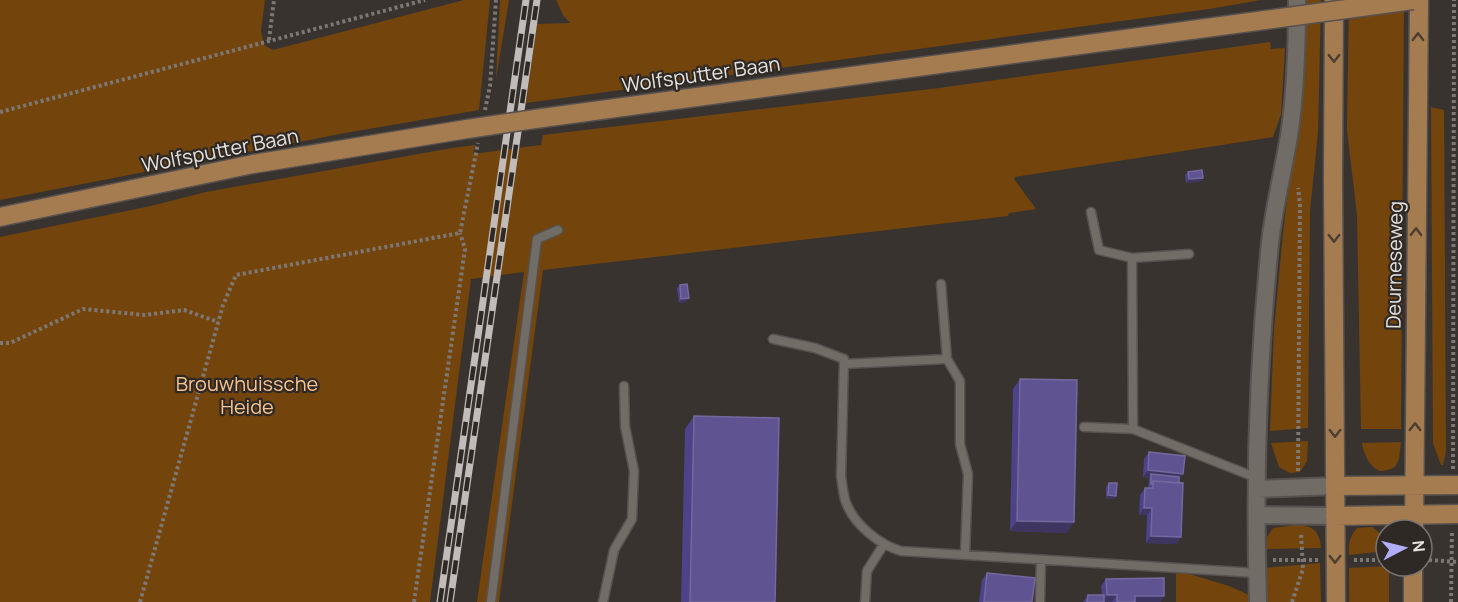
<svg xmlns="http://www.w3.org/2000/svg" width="1458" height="602" viewBox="0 0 1458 602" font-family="Manrope,sans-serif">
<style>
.green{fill:#73450d}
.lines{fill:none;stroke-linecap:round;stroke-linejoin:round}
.lane-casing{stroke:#57524f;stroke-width:11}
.street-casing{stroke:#57524f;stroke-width:20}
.primary-casing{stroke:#57524f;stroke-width:21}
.path{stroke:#7d7874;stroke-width:4;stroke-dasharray:3 3;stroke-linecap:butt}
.lane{stroke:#726c67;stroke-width:8}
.street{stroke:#726c67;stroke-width:16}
.primary{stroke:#a57b50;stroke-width:18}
.rail-casing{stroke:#c1bcb9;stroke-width:7}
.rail{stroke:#2f2925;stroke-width:4.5;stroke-dasharray:14;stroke-linecap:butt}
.primary-bridge-casing{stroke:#57524f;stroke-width:21;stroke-linecap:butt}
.primary-bridge{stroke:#a57b50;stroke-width:18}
.wall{fill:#4e4289}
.shaded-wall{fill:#3f3561}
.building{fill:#5f5392;stroke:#74699e;stroke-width:1.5}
.oneway{stroke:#4c3e30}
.labels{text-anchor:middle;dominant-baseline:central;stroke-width:4.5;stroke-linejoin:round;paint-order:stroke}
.street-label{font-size:20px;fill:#e5e1de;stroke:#2f2925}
.park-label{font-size:20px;fill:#fac38f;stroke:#2f2925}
</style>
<rect width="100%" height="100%" fill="#39332f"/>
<path class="green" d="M0,0h265l-4,30 3,15 9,5 191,-50h26l-11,110 -134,23 -345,67z
M500,0h9l-13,79z
M556,0h705l-52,9 -683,94 11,-79 33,-1 -7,-8z
M1302,0h19l-3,132 -8,79 -2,217 -38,3 4,-102 9,-96 13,-105z
M1349,0h55l-3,429h-40l-4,-214 -10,-85z
M1270,42l1,7 14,-1 -4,66 -8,23 -258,40 -1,2 22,30 -27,4 -1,3 -465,54 -44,332h-22l47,-330 -53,7 -41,323h-430v-365l151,-31 55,-14 246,-44 23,-3 -2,9 68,-9 2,-10 396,-47z
M1431,107l13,3 2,341 -3,14h-2l-8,-22z
M1308,441l-1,20 -7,11 -10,1 -11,-6 -8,-24z
M1401,442l-2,17 -4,8c-4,2 -10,4 -14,4 -11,-2 -18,-19 -19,-28z
M1296,525c16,0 24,6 25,23l-54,1v-12l6,-9z
M1372,527l14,11v13l-37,4c-1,-11 1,-19 8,-27z
M1320,563l1,39h-56l-1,-34z
M1389,566v36h-40v-34z
M1176,570l53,16 20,9v7h-73z"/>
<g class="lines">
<g class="lane-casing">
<path id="lane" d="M1091,212l8,38 33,8 57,-4
M1132,258l1,171
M773,339l42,9 29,11 -3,118c2,9 2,20 6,28 9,21 33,40 54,46l356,22
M947,359l13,22v63l8,30 -3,81
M844,364l103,-5 -6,-75
M1084,427l49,2 124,49
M491,602l46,-363 21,-9
M603,602l11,-52 18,-31 2,-48 -9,-45 -1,-40
M865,602l2,-31 17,-27
M1040,602l1,-42"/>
</g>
<g class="street-casing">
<path id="street" d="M1257,489l78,-3
M1257,515l78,1
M1258,602c-4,-119 0,-240 12,-359 4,-36 13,-71 19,-107 7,-45 8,-91 8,-136"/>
</g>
<g class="primary-casing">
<path id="primary" d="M1334,0l-1,180 3,422
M542,118l723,-98
M0,217l253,-53 214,-35
M1335,486l123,-1
M1335,516l123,-2
M1414,530l5,-530
M1413,602v-36"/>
</g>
<path class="path" d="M269,40l5,-40
M485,110l5,-24 6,-86
M0,112l425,-112
M0,343h10l73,-34 62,6 39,-5 34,12
M1453,469l1,-469
M1298,471l2,-267 -2,-16
M1273,560h46
M1354,560h32
M1429,560l29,2
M140,602l83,-297 13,-30 224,-42 18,-90
M414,602l51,-353 -5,-16
M1292,602l11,-33 -2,-36
M1451,602l1,-71"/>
<use href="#lane" class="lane"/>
<use href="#street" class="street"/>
<use href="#primary" class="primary"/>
<g class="rail-casing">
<path id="rail" d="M440,602l86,-602
M450,602l87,-602"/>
</g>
<use href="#rail" class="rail"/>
<g class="primary-bridge-casing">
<path id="primary-bridge" d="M1265,20l148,-20
M467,129l75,-11"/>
</g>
<use href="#primary-bridge" class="primary-bridge"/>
</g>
<path class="wall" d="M1188,172l15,6 -2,3 -15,2 -1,-8z
M680,285l6,17 -7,1 -2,-15z
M1020,379l47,154 -57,-2 3,-142z
M694,416l81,186h-94l4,-173z
M1149,452l30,27 2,58 -5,7 -30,-1 1,-28h-8l1,-20 5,-7h3l1,-10 -6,-1 1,-18z
M1109,483l7,13 -2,3h-8v-12z
M987,573l45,29h-53l3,-22z
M1106,579l58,17 -4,6h-77l5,-7h14l-1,-9z"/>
<path class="shaded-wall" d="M1203,178l-2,3 -15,2 3,-4z
M689,298l-3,4 -7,1 2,-4z
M1148,470l35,4 -5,7 -27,-7 -2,4 -6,-1z
M1108,495l8,1 -2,3h-8z
M1144,508h8l-5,7h-8z
M1017,521l57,1 -7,11 -57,-2z
M1151,536l30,1 -5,7 -30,-1z
M1107,595h10l-5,7h-10z
M1135,596h29l-4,6h-29z"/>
<path class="building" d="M1202,170l1,8 -14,1 -1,-7z
M687,284l2,14 -8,1 -1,-14z
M1020,379l57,1 -3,142 -57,-1z
M694,416l85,2 -4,184h-85z
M1149,452l36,4 -2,18 -35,-4z
M1151,474l28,3v6l-26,-2 -2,4z
M1153,481l30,2 -2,54 -30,-1 1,-28h-8l1,-20h8z
M1109,483h8l-1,13 -8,-1z
M987,573l48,5 -3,24h-48z
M1164,578v18h-29v6h-18v-7h-10l-1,-16z
M1088,595h16v7h-17z"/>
<defs><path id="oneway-chevron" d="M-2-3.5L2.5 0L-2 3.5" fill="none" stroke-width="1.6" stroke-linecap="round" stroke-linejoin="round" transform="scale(1.5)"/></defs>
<g class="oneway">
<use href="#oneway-chevron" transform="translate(1418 37) rotate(-89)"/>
<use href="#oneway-chevron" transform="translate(1334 58) rotate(90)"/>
<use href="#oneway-chevron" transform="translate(1416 232) rotate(-89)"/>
<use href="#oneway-chevron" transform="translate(1334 238) rotate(90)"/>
<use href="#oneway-chevron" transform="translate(1415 427) rotate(-89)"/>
<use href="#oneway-chevron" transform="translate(1335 433) rotate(90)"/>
<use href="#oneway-chevron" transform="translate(1335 559) rotate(90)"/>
</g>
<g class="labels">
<g class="street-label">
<text transform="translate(701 74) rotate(-8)">Wolfsputter Baan</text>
<text transform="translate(220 150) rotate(-11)">Wolfsputter Baan</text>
<text transform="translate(1394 265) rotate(-89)">Deurneseweg</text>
</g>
<g class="park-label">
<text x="247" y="383">Brouwhuissche<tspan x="247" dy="23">Heide</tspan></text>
</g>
</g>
<g transform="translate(1404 548) rotate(83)"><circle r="28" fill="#2f2925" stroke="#78736f" stroke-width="1.5"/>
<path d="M0-4.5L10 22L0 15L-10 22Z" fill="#b2adf9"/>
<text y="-9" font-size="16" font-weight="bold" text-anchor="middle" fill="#e5e1de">N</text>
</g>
</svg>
